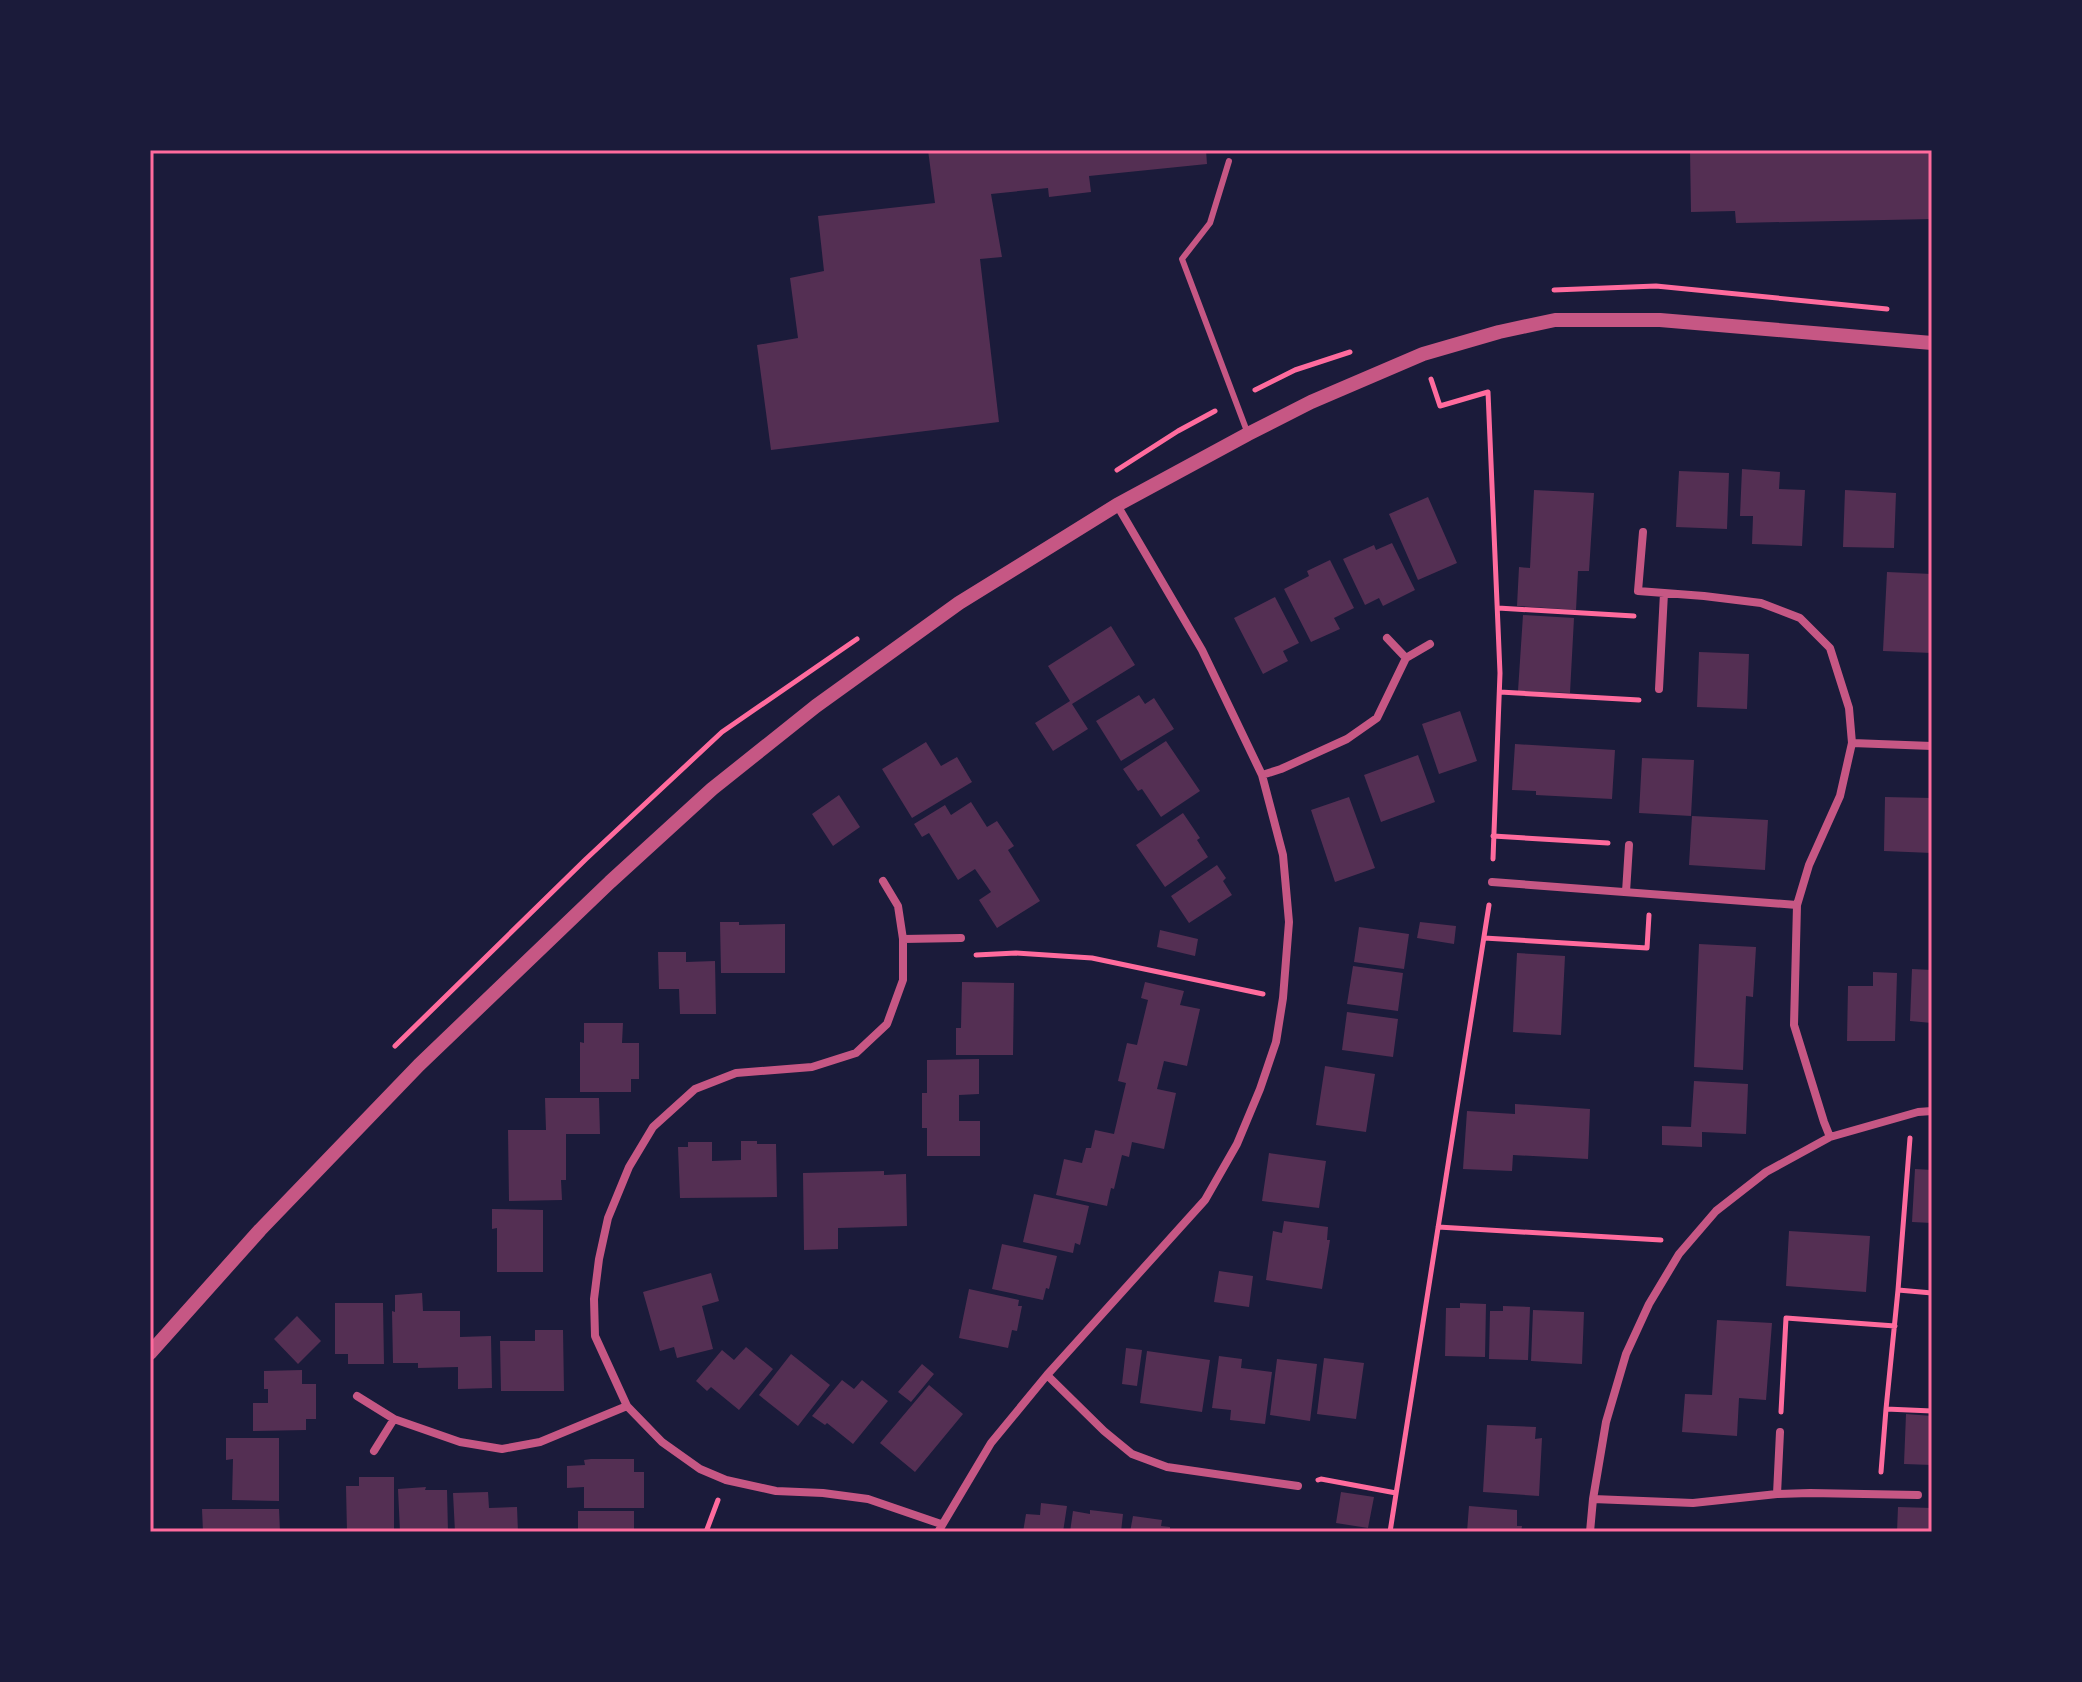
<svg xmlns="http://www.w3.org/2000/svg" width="2082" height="1682" viewBox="0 0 2082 1682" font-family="'Varela Round',sans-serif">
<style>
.building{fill:#542f53}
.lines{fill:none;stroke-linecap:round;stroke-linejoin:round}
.path{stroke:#ff6b9d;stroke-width:5}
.service{stroke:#c65784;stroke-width:6}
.minor{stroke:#c65784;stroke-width:8}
.tertiary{stroke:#c65784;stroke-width:14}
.neatline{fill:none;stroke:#ff6b9d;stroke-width:3}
</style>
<rect width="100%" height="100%" fill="#1b1b3a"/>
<path class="building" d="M928,150h278l1,14 -118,12 2,16 -42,5 -1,-9 -57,6 11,63 -22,2 19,163 -228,28 -14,-105 41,-7 -8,-60 34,-7 -6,-55 117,-13z
M1690,150h242v69l-196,4 -1,-12 -44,1z
M1742,469l38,3 -1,17 26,1 -3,56 -50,-2 1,-28h-13z
M1679,471l50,2 -2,56 -51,-2z
M1534,490l60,3 -5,78h-11l-2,39 -59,-4 2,-39 11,1z
M1845,490l51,3 -2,55 -51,-1z
M1428,497l29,66 -39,17 -29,-66z
M1392,543l23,47 -32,16 -4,-8 -14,7 -22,-46 31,-14 2,5z
M1330,560l24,48 -20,10 6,11 -29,13 -27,-53 25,-13 -2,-5z
M1887,572l45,2v79l-49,-2z
M1275,597l24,46 -16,8 5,10 -25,13 -29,-56z
M1523,615l51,3 -4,75 -52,-2z
M1111,626l24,39 -63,39 16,25 -35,22 -18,-28 35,-22 -22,-35z
M1699,652l50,2 -2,55 -50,-2z
M1139,695l6,9 9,-6 20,31 -53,32 -25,-40z
M1460,711l17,50 -38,13 -17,-50z
M1166,741l34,50 -39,26 -19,-28 -4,2 -15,-22z
M926,742l15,24 16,-9 15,25 -60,36 -30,-49z
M1515,744l100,6 -3,49 -76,-4v-4l-24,-1z
M1418,755l17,47 -54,20 -17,-47z
M1642,758l52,2 -3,56 -52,-3z
M839,795l21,32 -27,19 -21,-32z
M1349,797l26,71 -40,14 -24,-72z
M1885,797l47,1v55l-48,-2z
M971,802l16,25 10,-6 17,25 -6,4 32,51 -43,27 -18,-28 12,-8 -16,-23 -17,11 -29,-47 -7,4 -8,-13 31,-19 6,10z
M1183,813l17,25 -3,2 11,17 -43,30 -29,-42z
M1692,816l76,4 -3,50 -76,-5z
M1217,865l9,13 -3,3 9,14 -43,28 -18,-27z
M720,922h19v3l46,-1v49h-64z
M1420,922l36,4 -2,18 -37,-6z
M1359,927l50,7 -5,35 -50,-7z
M1160,930l38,9 -3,17 -38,-9z
M1699,944l57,3 -3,50 -7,-1 -3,74 -49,-3z
M658,952h28v10l29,-1 1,53h-36l-1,-25h-20z
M1517,953l48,3 -4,79 -48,-3z
M1353,966l50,7 -5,38 -51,-7z
M1912,969l20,1v53l-22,-2z
M1873,972l24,1 -2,68h-48l1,-55h25z
M962,982l52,1 -1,72h-57v-27h5z
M1145,982l39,9 -4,14 20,4 -13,57 -23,-5 -7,28 19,4 -12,56 -32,-7 -3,15 -7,-2 -8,34 -3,-1 -4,18 -51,-11 8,-36 18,4 4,-15h5l4,-18 19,4 12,-51 -8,-2 9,-38 10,2 11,-45 -7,-2z
M1347,1012l51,7 -5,38 -51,-7z
M584,1023h39l-1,20h17v36h-8v13h-51v-50l4,1z
M979,1059v35l-20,1v26h21v35h-53v-28h-5v-35h5v-33z
M1325,1066l50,8 -9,58 -50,-7z
M1694,1081l54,3 -2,50 -44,-2v15l-40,-2v-19l29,1z
M545,1098h54l1,36h-34v46h-5l1,20 -53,1 -1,-71h38z
M1515,1104l75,5 -2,50 -75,-4 -1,16 -49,-2 4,-58 48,3z
M741,1141h16v3h19l1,53 -97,1 -2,-51h10v-5h24v19l29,-1z
M1269,1153l57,8 -7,47 -57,-7z
M1915,1169l17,1v53l-20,-1z
M884,1171v4l22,-1 1,52 -69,2v21l-34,1 -1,-77z
M1034,1194l55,12 -9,39 -5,-2 -2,10 -50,-11z
M492,1209l51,1v62h-46v-44l-5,1z
M1284,1221l44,6 -1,13h3l-8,49 -56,-9 7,-49 9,2z
M1789,1231l81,5 -4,56 -80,-6z
M1002,1244l55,12 -8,33 -3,-1 -3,12 -51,-11z
M1219,1271l34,5 -4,31 -35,-5z
M711,1273l8,28 -17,5 11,43 -36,9 -3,-11 -14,4 -17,-59z
M969,1289l50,11 -1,6h4l-5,25 -5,-1 -4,18 -49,-10z
M422,1293l1,18h37v26l31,-1 1,52 -34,1v-22l-40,1v-5h-25l-1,-52 3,1v-17z
M335,1303h48l1,61h-36v-10h-13z
M1460,1303l26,1 -1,53 -40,-1 1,-48h14z
M1503,1306l27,1 -2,53 -39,-1 1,-48h13z
M1533,1310l51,2 -2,52 -51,-3z
M297,1316l24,25 -23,23 -24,-25z
M1717,1320l55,3 -6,77 -27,-2 -2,38 -55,-4 3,-38 27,1z
M535,1330h28l1,61h-63l-1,-50h35z
M746,1347l27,22 -34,41 -28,-23 -4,4 -11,-10 26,-31 12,10z
M1126,1348l16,2 -5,36 -15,-2z
M1147,1351l63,9 -8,52 -62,-9z
M791,1354l39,31 -32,41 -39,-31z
M1219,1356l23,3 -1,9 31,4 -7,52 -35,-4 1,-10 -19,-2z
M1324,1358l40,5 -8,56 -39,-5z
M1277,1359l40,5 -7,57 -40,-6z
M922,1364l12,10 -23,28 -13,-10z
M302,1370v14h14v35h-10v11l-53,1v-28h15v-14h-4v-18z
M842,1380l12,9 8,-9 26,21 -35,43 -26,-21 -2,2 -13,-9z
M929,1385l34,29 -48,58 -35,-29z
M1906,1414l26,2v49l-28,-1z
M1487,1425l49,2 -1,12 7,-1 -3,58 -56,-4z
M226,1438h53v63l-47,-1 1,-41 -7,1z
M591,1459h43v13h10v36h-60v-21l-17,1v-22l18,-1 -1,-5z
M359,1477h35v55h-47l-1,-46h13z
M426,1487l-1,3h22l1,42h-48l-2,-43z
M488,1492l1,16 28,-1 1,25h-63l-2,-39z
M1341,1492l33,5 -6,31 -32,-5z
M1041,1503l26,3 -4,26h-40l3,-18 14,1z
M1469,1506l48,4v16h5l-1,6h-54z
M1898,1507l34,1v24h-35z
M202,1509h77l1,23h-77z
M1090,1510l33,4 -2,18h-51l3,-21 17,3z
M578,1511h56v21h-56z
M1133,1516l29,4 -1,6 9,1v5h-40z"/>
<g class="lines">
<path class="path" d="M1554,290l102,-4 231,23
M1431,379l9,27 48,-14 12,281 -7,186
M1255,390l40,-20 55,-18
M1117,470l61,-39 37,-20
M1498,608l136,8
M1500,692l139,8
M1493,836l115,7
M1484,938l163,10 2,-33
M976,955l40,-2 76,5 171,36
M395,1046l191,-187 136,-127 135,-93
M1910,1138l-12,152 -12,119 46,2
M1438,1227l223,13
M1898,1290l34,3
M1781,1412l5,-94 109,8
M1881,1472l5,-63
M1318,1480l3,-1 75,14
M706,1532l12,-32
M1390,1532l99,-627"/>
<path class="service" d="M1229,161l-19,62 -28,36 66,175"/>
<path class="minor" d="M1643,532l-5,59 66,5 57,7 39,15 30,30 19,60 3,35 -12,53 -31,69 -12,40 -3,120 30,97 6,15
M1387,638l19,20
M1659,689l5,-96
M1852,743l80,3
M1262,775l19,-6 66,-30 30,-21 29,-60 24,-14
M883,881l15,25 5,33v41l-16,44 -31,29 -44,14 -76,6 -41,16 -42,38 -24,40 -21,51 -9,41 -5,40 1,37 32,70 35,36 38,27 26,11 50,11 47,2 45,6 73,25
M1492,882l305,23
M1626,892l3,-47
M903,939l58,-1
M1047,1375l57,56 28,23 35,13 131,19
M357,1396l37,23 66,23 42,7 38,-7 87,-36
M374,1451l20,-32
M1777,1494l3,-62
M1593,1499l100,4 84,-9 33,-1 108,2
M938,1532l53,-89 56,-68 158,-175 32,-56 23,-55 16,-47 7,-44 6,-76 -6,-67 -21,-80 -60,-125 -85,-145
M1590,1532l3,-33 13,-77 20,-68 23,-50 30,-50 37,-43 50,-39 64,-35 88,-25 14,-1"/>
<path class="tertiary" d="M150,1353l110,-123 159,-165 191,-183 102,-93 104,-83 143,-103 158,-98 131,-71 63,-32 112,-48 76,-22 56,-12h105l272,23"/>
</g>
<rect width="2082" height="1682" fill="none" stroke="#1b1b3a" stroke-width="304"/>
<rect x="152" y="152" width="1778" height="1378" class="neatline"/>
</svg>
